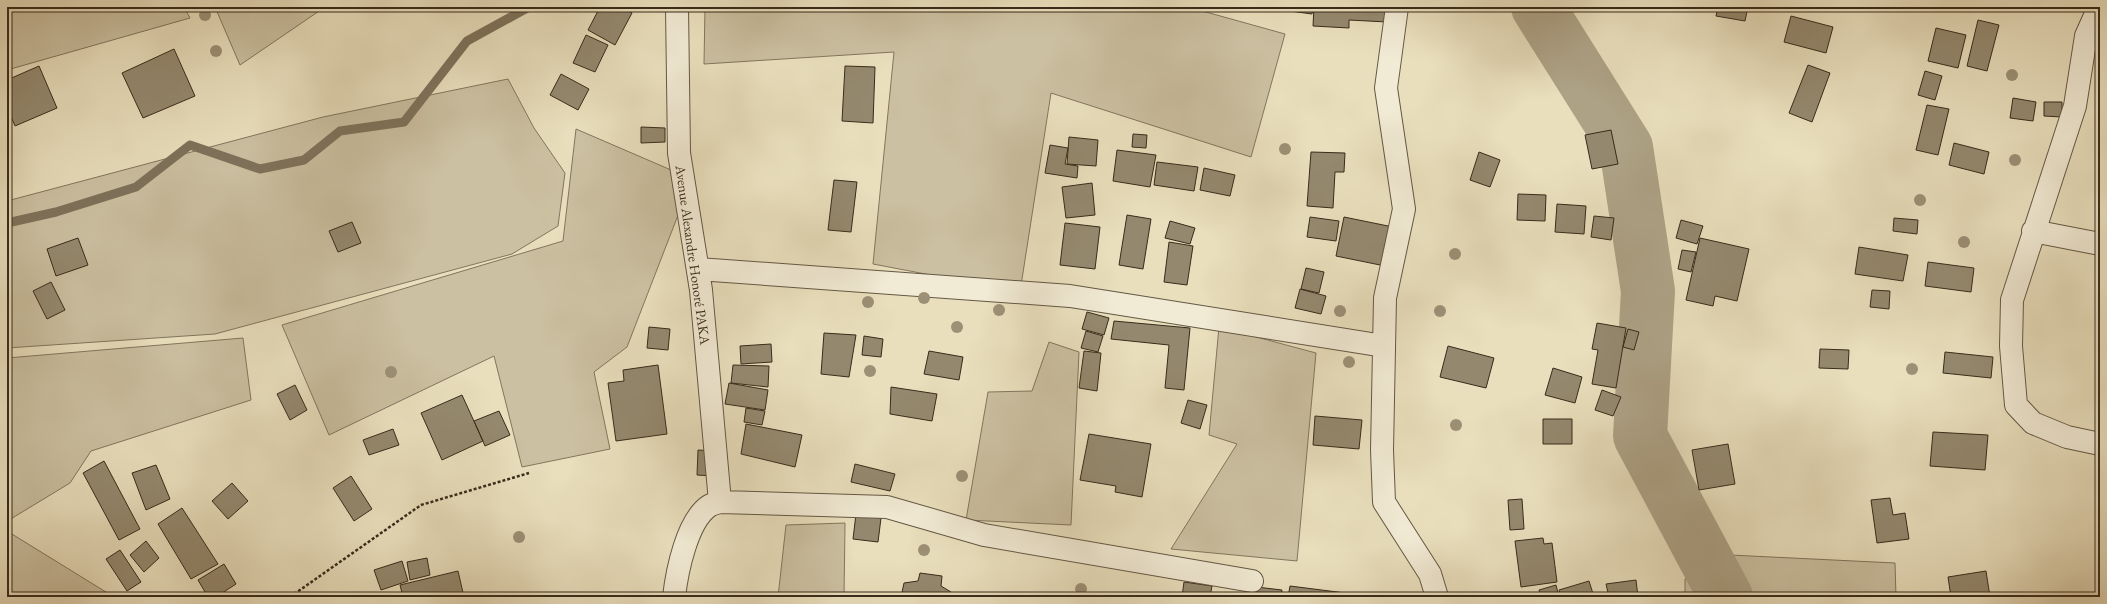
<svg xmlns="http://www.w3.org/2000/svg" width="2107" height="604" viewBox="0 0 2107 604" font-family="'EB Garamond',serif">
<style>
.green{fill:#cbc0a1;stroke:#82765e}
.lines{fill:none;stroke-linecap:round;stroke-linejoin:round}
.stream{stroke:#7e725b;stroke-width:9}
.river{stroke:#ada286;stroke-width:54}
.building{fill:#94896f;stroke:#382b1b}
.street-casing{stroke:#645844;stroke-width:24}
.path{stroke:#382b1b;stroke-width:2.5;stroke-dasharray:3 2;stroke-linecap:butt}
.street{stroke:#f1ead4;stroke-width:22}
.tree{fill:#9c9076}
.labels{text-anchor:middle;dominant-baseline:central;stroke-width:3.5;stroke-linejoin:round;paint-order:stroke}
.street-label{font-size:14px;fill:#382b1b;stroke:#f1ead4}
</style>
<rect width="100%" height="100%" fill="#e9dfbd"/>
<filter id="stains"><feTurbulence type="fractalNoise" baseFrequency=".005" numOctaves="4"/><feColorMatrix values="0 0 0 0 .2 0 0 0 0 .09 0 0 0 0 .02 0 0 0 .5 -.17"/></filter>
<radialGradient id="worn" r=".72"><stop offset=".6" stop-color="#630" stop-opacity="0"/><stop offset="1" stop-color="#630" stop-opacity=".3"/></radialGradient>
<path class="green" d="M7,7h177l6,11 -183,52z
M215,7h110l-85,58z
M705,7h483l97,27 -34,123 -200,-64 -31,199 -147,-28 21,-212 -190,12z
M508,79l26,49 31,45 -7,53 -46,28 -297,80 -208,14v-147l316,-84z
M576,129l116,50 -65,168 -33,25 16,77 -88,18 -28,-111 -165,79 -47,-110 281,-84z
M1219,327l97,26 -19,208 -126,-12 66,-105 -28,-9z
M243,338l8,62 -160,51 -21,32 -61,37 -2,-2v-160z
M1049,342l30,10 -8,173 -105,-5 22,-128 44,-1z
M845,523l-1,74h-66l8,-72z
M7,531l107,66h-107z
M1730,555l165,8 1,34h-211v-18z"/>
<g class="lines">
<path class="stream" d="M7,223l49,-11 80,-25 54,-42 70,24 44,-9 36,-29 64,-9 63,-81 62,-34"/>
<path class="river" d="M1538,7l88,140 22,144 -8,145 86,161"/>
</g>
<path class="building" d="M600,7h21l11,6 -17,32 -27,-15z
M1291,7h22l-1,7 -22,-3z
M1314,7h74l-1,15 -38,-2v8l-36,-2z
M1718,7h30l-3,14 -29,-5z
M1791,16l42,11 -7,26 -42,-11z
M1978,20l21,5 -12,46 -20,-5z
M1936,28l30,7 -8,33 -30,-7z
M586,35l22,10 -13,27 -22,-9z
M174,49l21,47 -52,22 -21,-45z
M1808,65l22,8 -18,49 -23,-9z
M39,66l18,42 -42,18 -8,-19v-27z
M845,66l30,1 -2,56 -31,-2z
M1925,71l17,5 -7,24 -17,-5z
M561,74l28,15 -11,21 -28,-15z
M2013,98l23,4 -3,19 -23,-3z
M2044,102h18v15l-18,-1z
M1927,105l22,4 -11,46 -22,-5z
M641,127l24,1v14l-24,1z
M1611,130l7,34 -26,5 -7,-34z
M1133,134l14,1 -1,13 -14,-1z
M1069,137l29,3 -2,26 -29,-2z
M1954,143l35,9 -5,22 -35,-9z
M1050,145l18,3 -3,16 13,2 -1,12 -32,-5z
M1117,150l39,5 -6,32 -37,-6z
M1311,152l34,1 -1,19h-9l-2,36 -26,-2z
M1479,152l21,8 -10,27 -20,-7z
M1157,162l41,5 -4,24 -40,-6z
M1204,168l31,7 -5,21 -30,-6z
M834,180l23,2 -6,50 -23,-2z
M1092,183l3,32 -29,3 -4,-31z
M1518,194l28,1 -1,26 -28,-1z
M1557,204l29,2 -2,28 -29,-2z
M1127,215l24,4 -8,50 -24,-4z
M1594,216l20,2 -3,22 -20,-3z
M1310,217l29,4 -3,20 -29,-4z
M1344,217l49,10 -8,39 -49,-10z
M1894,218l24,2 -1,14 -24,-3z
M1681,220l22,6 -6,18 -21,-6z
M1170,221l25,7 -5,16 -25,-6z
M352,222l9,21 -23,9 -9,-21z
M1065,223l35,4 -5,42 -35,-4z
M78,238l10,27 -32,11 -9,-27z
M1700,238l49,11 -12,52 -22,-5 -2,10 -27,-6z
M1169,242l24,4 -6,39 -23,-3z
M1859,247l49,8 -5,26 -48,-7z
M1682,250l14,2 -5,20 -13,-3z
M1928,262l46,6 -3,24 -46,-6z
M1306,268l18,4 -5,21 -18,-4z
M51,282l14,28 -18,9 -14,-28z
M1300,289l26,7 -5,18 -26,-6z
M1872,290l18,1 -1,18 -19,-2z
M1087,312l22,6 -5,17 -22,-6z
M1114,321l76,7 -6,62 -19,-2 4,-43 -58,-6z
M1597,323l29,5 -10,60 -24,-4 6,-34 -6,-1z
M649,327l21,2 -2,21 -21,-2z
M1628,329l11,3 -5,18 -11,-3z
M1086,331l17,5 -5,16 -17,-4z
M824,333l32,2 -7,42 -28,-3z
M864,336l19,3 -2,18 -19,-2z
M771,344l1,18 -31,2 -1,-18z
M1448,346l46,12 -8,30 -46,-11z
M1820,349l29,1 -1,19 -29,-1z
M929,351l34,6 -4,23 -35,-6z
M1084,351l17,2 -4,38 -18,-3z
M1945,352l48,5 -2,21 -48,-5z
M658,365l9,69 -51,7 -8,-58 16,-2 -1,-11z
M733,365l36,1 -1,21 -37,-4z
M1553,368l29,9 -7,26 -30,-8z
M729,383l39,7 -3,20 -40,-6z
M295,385l12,25 -17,10 -13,-26z
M891,387l46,7 -5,27 -42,-7z
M1602,390l19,7 -8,19 -18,-6z
M462,395l21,46 -41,19 -21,-47z
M1188,400l19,5 -7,24 -19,-6z
M746,408l19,3 -3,14 -18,-3z
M499,411l11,24 -25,11 -11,-25z
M1315,416l47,4 -3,29 -46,-4z
M1543,419h29v25h-29z
M746,424l56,11 -7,32 -54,-13z
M393,429l6,16 -30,10 -6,-15z
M1933,432l55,3 -3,35 -55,-4z
M1089,434l62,10 -9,53 -27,-5 1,-6 -36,-6z
M1728,444l7,40 -36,6 -7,-40z
M698,450l17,1 -2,25 -16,-1z
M104,461l36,68 -21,11 -36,-67z
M855,464l40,10 -5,17 -39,-9z
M156,465l14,34 -24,11 -14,-37z
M351,476l21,33 -18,12 -21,-33z
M232,483l16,18 -20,18 -16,-18z
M1890,498l3,17 12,-2 4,26 -32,4 -6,-43z
M1522,499l2,30 -14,1 -2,-30z
M182,508l36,56 -27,15 -33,-55z
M856,514l25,4 -3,24 -25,-3z
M1543,538l1,6 8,-1 5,39 -36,5 -6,-46z
M146,541l13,17 -15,14 -14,-17z
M120,550l21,32 -14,9 -21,-32z
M427,558l3,17 -20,5 -3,-18z
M402,561l6,20 -27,9 -7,-20z
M224,564l12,20 -20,13h-8l-10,-17z
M458,571l6,26h-61l-3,-12z
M1986,571l4,26h-39l-3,-20z
M920,573l22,3 -1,10 10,6v5h-50l3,-14 14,-2z
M1636,580l2,17h-29l-3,-13z
M1589,581l5,16h-33l-2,-7z
M1184,582l28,4 -2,11h-28z
M1556,585l3,12h-18l-2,-7z
M1248,586l34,4 -1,7h-35z
M1290,586l71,9v2h-73z"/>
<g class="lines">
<g class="street-casing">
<path id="street" d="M677,7l2,146 22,137 19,212
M1397,7l-11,81 18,121 -19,89 -3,152 2,52 46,72 7,23
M2099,7l-13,29 -11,70 -63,194 -1,46 5,59 17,18 34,14 33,7
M2033,231l67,13
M698,269l372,27 314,50
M674,597c3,-26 13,-76 35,-91 3,-2 8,-3 11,-4l167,5 97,28 268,46"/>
</g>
<path class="path" d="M290,597l131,-92 108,-32"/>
<use href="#street" class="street"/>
</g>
<g class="tree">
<circle cx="205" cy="15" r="6"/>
<circle cx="216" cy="51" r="6"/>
<circle cx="2012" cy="75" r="6"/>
<circle cx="1285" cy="149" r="6"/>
<circle cx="2015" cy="160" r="6"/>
<circle cx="1920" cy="200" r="6"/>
<circle cx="1964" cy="242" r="6"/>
<circle cx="1455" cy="254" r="6"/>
<circle cx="924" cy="298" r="6"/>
<circle cx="868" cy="302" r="6"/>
<circle cx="999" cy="310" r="6"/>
<circle cx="1340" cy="311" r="6"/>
<circle cx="1440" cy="311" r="6"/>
<circle cx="957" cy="327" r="6"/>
<circle cx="1349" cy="362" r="6"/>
<circle cx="1912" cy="369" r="6"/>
<circle cx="870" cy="371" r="6"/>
<circle cx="391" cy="372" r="6"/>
<circle cx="1456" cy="425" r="6"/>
<circle cx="962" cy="476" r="6"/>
<circle cx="519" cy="537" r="6"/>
<circle cx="924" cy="550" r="6"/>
<circle cx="1081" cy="589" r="6"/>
</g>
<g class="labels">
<g class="street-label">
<text transform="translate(693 255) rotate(82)">Avenue Alexandre Honoré PAKA</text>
</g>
</g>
<rect width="2107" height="604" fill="none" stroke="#e9dfbd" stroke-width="24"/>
<rect x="8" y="8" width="2091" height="588" fill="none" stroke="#382b1b" stroke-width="2"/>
<rect x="12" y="12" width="2083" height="580" fill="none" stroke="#382b1b"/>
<rect width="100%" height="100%" filter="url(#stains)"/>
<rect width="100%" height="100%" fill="url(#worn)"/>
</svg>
